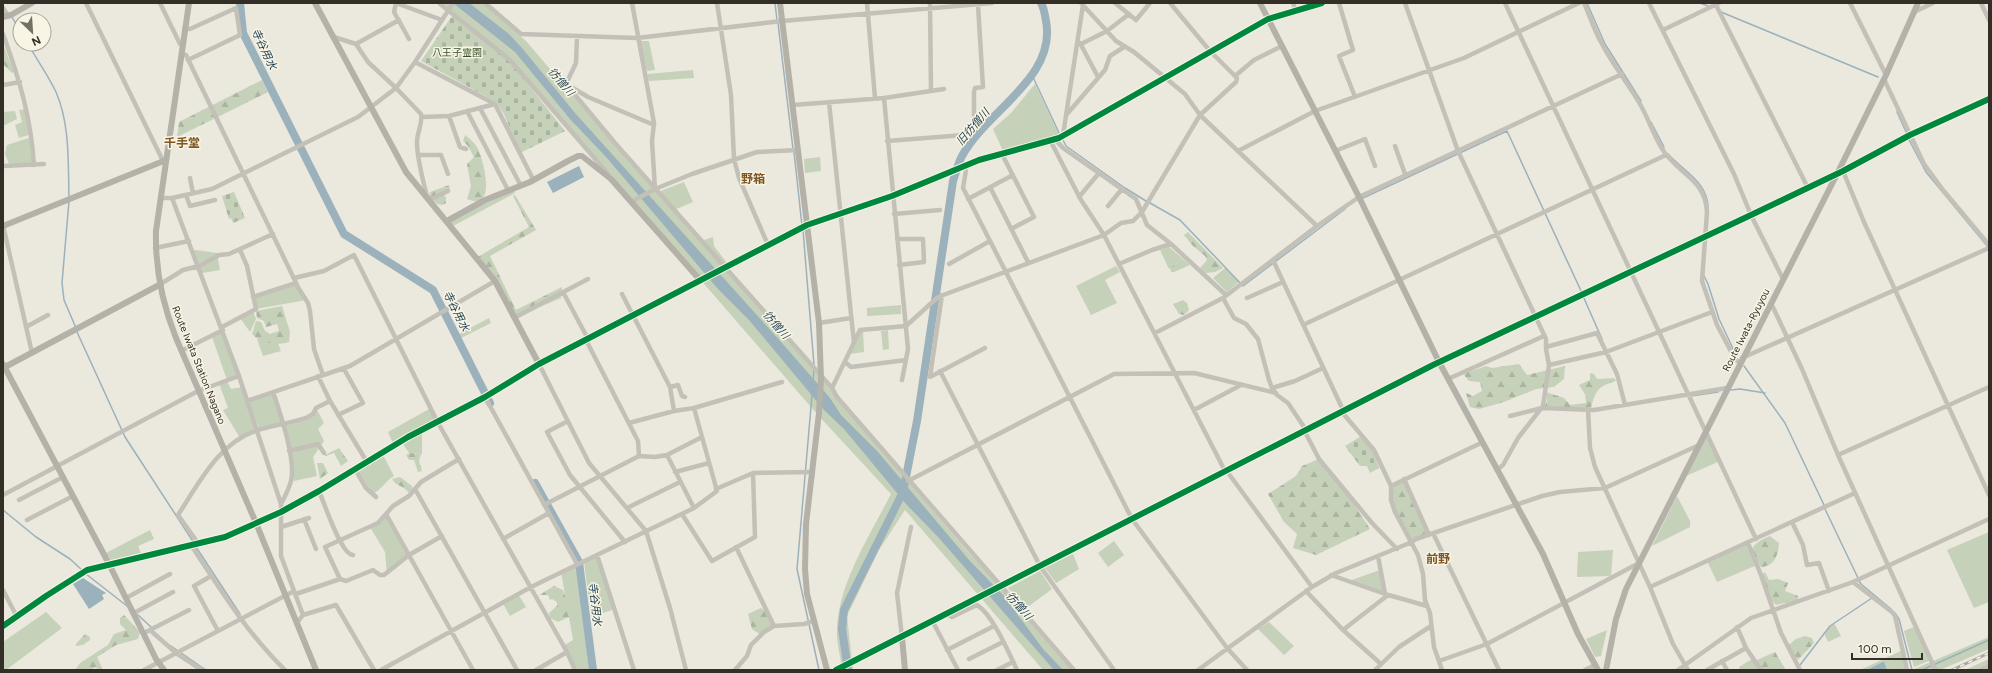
<svg xmlns="http://www.w3.org/2000/svg" width="1992" height="673" viewBox="0 0 1992 673" font-family="Figtree,'Noto Sans JP',sans-serif">
<style>
.green{fill:#c5d1b9}
.forest{fill:url(#forest-firs)}
.cemetery{fill:url(#cemetery-stones)}
.water{fill:#9bb1bb}
.lines{fill:none;stroke-linecap:round;stroke-linejoin:round}
.stream{stroke:#9bb1bb;stroke-width:1.5}
.river{stroke:#9bb1bb;stroke-width:8}
.street{stroke:#c3c0b8;stroke-width:4.5}
.secondary{stroke:#b4b1a8;stroke-width:6}
.rail-casing{stroke:#aba8a2;stroke-width:3}
.rail{stroke:#f8f5e5;stroke-width:1.5;stroke-dasharray:4.5;stroke-linecap:butt}
.cycleway-casing{stroke:#f8f5e5;stroke-width:8}
.cycleway{stroke:#00873e;stroke-width:6}
.labels{text-anchor:middle;dominant-baseline:central;stroke-width:3;stroke-linejoin:round;paint-order:stroke}
.park-label{font-size:10px;fill:#37502b;stroke:#f8f5e5}
.street-label{font-size:10px;fill:#332f26;stroke:#f8f5e5}
.water-label{font-size:11px;font-style:italic;fill:#1e3f53;stroke:#f8f5e5}
.quarter-label{font-size:12px;font-weight:bold;fill:#7f5623;stroke:#f8f5e5}
</style>
<defs>
<pattern id="forest-firs" width="22" height="20" patternUnits="userSpaceOnUse"><rect width="22" height="20" fill="#c5d1b9"/><path d="M5 1l3.5 6h-7zM16 11l3.5 6h-7z" fill="#aab49f"/></pattern>
<pattern id="cemetery-stones" width="16" height="16" patternUnits="userSpaceOnUse"><rect width="16" height="16" fill="#c5d1b9"/><path d="M2 7V4a2 2 0 0 1 4 0v3zM10 15v-3a2 2 0 0 1 4 0v3z" fill="#aab49f"/></pattern>
</defs>
<rect width="100%" height="100%" fill="#ebe8de"/>
<path class="green" d="M439,3h43l44,38 84,98 48,53 26,-10 9,20 -19,8 27,31 12,-4 1,9 13,17 -4,2c80,90 155,183 234,274 12,15 26,28 39,42 27,29 52,59 78,89h-31l-138,-160 -26,40 -32,66 6,54h-11c-1,-12 -5,-25 -5,-36 -1,-47 33,-99 54,-140l-74,-80 -295,-340z
M640,41h9l6,29 -8,1z
M693,70l1,8 -45,3 -2,-7z
M1035,84l24,51 -56,16 -10,-22 18,-16z
M26,109l5,25 -12,4 -4,-13 7,-3 -3,-12z
M15,111l2,8 -14,7v-14z
M32,137l2,28 -24,1 -5,-12 2,-9z
M820,157l1,14 -16,2 -1,-14z
M513,190l2,3 -64,34 -4,-6z
M1169,247l14,12 -14,10 -9,-19z
M196,250l21,3 3,17 -18,3 -3,-7 14,-9 -14,6 -6,-12z
M1116,266l4,6 -15,8 12,23 -26,12 -15,-29z
M1225,268l14,14 -12,10 -14,-14z
M296,283l10,17 -50,9 -3,-12z
M901,305v9l-34,2v-8z
M253,311l3,8 -6,13 -10,-14z
M489,318l2,5 -32,16 -2,-4z
M223,330l16,46 -12,5 4,8 12,-2 4,14 26,-9 10,32 25,-7 8,-9 8,15 -6,6 6,12 -11,16 4,19 -23,5 -11,-57 -23,6 -9,-21 6,21 -17,8 -17,-28 5,-2 -9,-25 8,-3 -15,-43z
M860,330h3l1,22 -15,2z
M888,330l1,19 -6,1 -2,-19z
M257,339l21,4 3,8 -18,5z
M431,408l6,13 -15,8v25l-13,-1 -8,-12 -7,5 -6,-14z
M1706,436l14,25 -34,15z
M383,455l11,21c-9,5 -12,14 -22,18l-15,-26z
M1677,496l13,25v6l-38,19z
M386,514l22,41 -21,18 -2,-21 -15,-25z
M150,530l4,9 -16,7 3,7 -30,7 -5,-7z
M1989,532v70l-15,6 -27,-58z
M1114,541l10,14 -16,12 -10,-14z
M1748,543l9,22 -40,17 -10,-21z
M1613,550l-2,26 -34,1 1,-25z
M1073,554l6,15 -23,14 -11,-15z
M597,555l18,54 -24,8 -7,-56z
M576,564l13,106h-15l-11,-24 10,-6 -12,-68z
M1380,570l5,24 -36,-13z
M1040,571l12,18 -27,20 -17,-21z
M518,594l8,13 -16,9 -8,-14z
M46,612l16,16 -56,42h-3v-28z
M1269,622l25,24 -10,9 -26,-26z
M1834,623l7,13 -13,6 -4,-9z
M1916,626l15,34 -17,7 -10,-36z
M1607,630l-6,26 -6,1 -9,-18z
M1989,637v12l-49,21h-28z
M1903,650l2,20h-45z
M1752,659l7,11h-19l-1,-3z
M1989,659v7l-9,4h-15z"/>
<path class="forest" d="M3,44l11,28 -2,1 -9,-9z
M262,80l6,12 -91,45 2,-15z
M465,135c5,4 10,8 13,14 6,13 19,63 -11,50l4,-13 -4,-22 7,-7 -6,-11 -5,-5z
M449,185l1,4 -7,4 3,5v5l-4,2 -5,-1 -8,-8 1,-4z
M515,195l21,35 -46,26 26,54 46,-23 -1,11 -45,19 -21,-36 -19,-23 53,-31 -16,-31z
M1188,232l35,36 -8,4 -9,1 -6,-5 7,-8 -2,-4 -13,-11 -8,-10z
M1183,259l7,6 -16,7h-3l-1,-4z
M1183,300l4,3 2,7 -5,5 -5,-1 -6,-10z
M282,306l8,26 -1,10c-11,4 -29,1 -37,-8l4,-13 5,1 4,9 5,3 9,-3 -2,-7 -11,3 -2,-6 -7,-3 -1,-7z
M1519,364l8,11 38,-9 -1,13 -10,8 -18,2 -32,13 -25,7 -9,-2 -4,-14 7,3 9,-5 -2,-9 -11,-1 -5,-6 2,-2 20,-7 6,2z
M1590,373l4,1 3,5 17,-1 2,3c-18,6 -20,8 -25,27l-5,1 -42,-1 3,-7 -1,-9 18,6 6,7 16,-2 -1,-9 -6,-9 11,-5z
M339,448l9,13 -7,5 -7,-13 -8,3 -1,-1z
M410,453l11,1 -2,7 3,10 -4,1 -4,-12h-5l-3,-5z
M1319,459l28,34 23,36 -54,26 -23,-7 4,-14 -13,-12 -16,-28 28,-18 6,-10z
M317,463h6l5,10 -8,6z
M400,477l12,9 1,3 -4,4c-5,-7 -13,-7 -17,-14z
M1404,479l25,56 -17,7 -17,-30 -4,-26z
M1770,536l9,7c-1,12 -4,23 -18,24l-10,-16c3,-8 11,-12 19,-15z
M1765,572l4,8 9,-1 10,4 -3,8 13,5v4l-22,5 -7,-7 -8,-23z
M554,586l9,4 4,11 2,16 -11,5 -8,-4 -1,-5 8,-7v-4l-5,-3 -2,1 -2,-5h-9z
M761,608l6,4 7,14 -13,9 -9,-6 -4,-15z
M124,615l16,17 -2,7 -22,6 -19,12 6,13h-5l-2,-3 -6,3h-15l5,-7 28,-18 6,-11 12,-4 -6,-6v-6z
M85,634l5,3v3l-7,5 -7,1v-2z
M1805,636l7,2 2,5 -16,17 -11,-14 9,-7z
M1775,652l11,18h-25l-6,-9z"/>
<path class="cemetery" d="M452,16l59,47 54,68 -45,22 -16,-39 -8,-12 -75,-41z
M234,192l11,26 -12,5 -2,-5 -2,1 -7,-23z
M1363,435l10,14 6,19 -9,5 -3,-7h-7l-15,-20z"/>
<path class="water" d="M453,3h16l40,31 13,14 53,65 206,229 49,56 11,17 37,37 91,108 34,35 40,54 20,21h-9l-115,-132 -32,-33 -63,-76 -20,-19 -75,-90 -31,-31 -111,-131 -37,-39 -55,-67z
M579,166l5,11 -31,16 -6,-11z
M83,578l23,15 -4,2 2,4 -15,10 -16,-25z
M1884,662l3,8h-20l16,-8z"/>
<g class="lines">
<path class="stream" d="M775,3l2,17
M1587,3l18,41 36,57
M1700,3l8,3
M1721,12l157,65
M12,17l8,14
M778,23l15,126
M28,44c9,16 20,31 28,48 14,32 12,70 13,105
M1032,75l28,60
M1897,112l10,22
M1651,122l13,25
M1062,138l4,8 59,42 21,13
M1908,138l18,34 62,75
M794,152l8,74
M1668,154c15,17 40,28 40,54
M1363,198l144,-67 75,162
M69,201l-7,82 2,17 12,28
M1150,203l30,17 63,66 102,-77
M803,230l11,135
M1704,276l4,8 11,35 17,36
M1583,296l19,43
M77,332l48,105 69,106
M1744,366l41,57 39,82
M813,381l1,-12
M1731,390l9,-1 25,4
M812,395l-15,174 22,101
M1691,396l27,-4
M1825,509l33,69
M3,510l33,27 34,22 12,11
M196,547l44,67
M86,574l41,32
M1859,581l2,3 30,25
M1895,613l4,6 13,51
M138,615l13,12
M171,646l35,24
M1800,665l30,-39 42,-28
M1922,670l67,-30"/>
<path class="river" d="M240,3l3,30 101,201 89,56 57,113
M535,483l44,79 14,108
M848,670l-6,-41 2,-19 59,-118 14,-71 36,-240c3,-8 5,-18 9,-25 24,-45 95,-78 84,-135 -1,-6 -2,-13 -5,-18"/>
<path class="street" d="M86,3l77,158
M160,3l20,41 3,1
M396,3l46,17
M396,3l-2,9 15,27
M439,3l71,57 98,114
M485,3l36,31 116,4 145,-17 210,-18
M632,3l22,120 -2,18 3,48
M717,3l14,92 3,64 5,19 29,67
M867,3l8,95
M930,3l1,88
M1081,3l35,38 18,11 51,42 15,21 117,111
M1115,3l21,17 14,-17
M1293,3l3,8
M1339,3l14,47 -14,6 16,41
M1405,3l53,148 88,188v10l3,16 -6,41 -25,32 -15,27 -6,5
M1505,3l251,536
M1584,3c6,13 10,27 17,39 11,22 27,41 39,62 8,14 13,29 21,43 15,27 44,30 46,65l-5,69 15,44 18,34 5,4
M1649,3l85,171 17,41 32,64
M1715,3l93,185
M1850,3l36,72
M1981,3l8,17
M3,8l5,8
M1914,12l19,-9
M185,28l5,1 46,-21 4,27 -52,25
M1663,30l56,-27
M3,34c16,44 28,83 31,131
M334,37l22,7 12,18 28,26 25,26c2,9 -4,18 -4,28 0,18 6,37 10,55
M577,37l-1,26 -10,21 22,13 66,28
M1080,43l18,34
M356,44l43,-24
M1081,44l26,-13 22,-17
M181,54l5,1 113,234 9,14 2,8 4,38 9,26
M415,62l80,42 38,75
M1235,76l19,-16 28,-14
M1884,79l40,85 19,26 46,55
M566,84l49,59 217,245 5,9 237,273
M3,85l17,-3
M884,98l24,251 -6,31
M829,102l25,241
M793,105l91,-7 60,-9
M480,108l41,78
M467,111l41,79
M1067,114l38,-44 5,-14 14,-9
M449,116l11,31 6,2
M422,117l27,-1 46,-12
M1063,135l20,-130
M1055,139l8,9 73,51 11,26 24,19 55,51
M1050,140l31,60 23,35 121,236
M887,141l77,-6 10,-11v-32l1,-4 8,-1 -5,-82
M1395,146l10,28
M1238,151l77,-40 149,-53 115,-55
M1335,151l30,-12 10,27
M1002,154l32,63 -23,12
M418,155h23l7,19
M967,164l-4,24 169,331 95,129 20,22
M3,166l41,-2
M1843,171l21,51 125,273
M190,178l3,15
M990,187l38,75
M186,195l4,11 25,-6
M1079,197l20,-24
M160,198h12l40,-9 146,-72 38,-29 19,-26 38,-59
M172,198l67,178 42,128v52l22,59
M968,199l45,-24
M429,200l19,-9
M631,202l24,-13 37,-15 65,-22 41,-2
M1108,206l14,-17
M894,214l46,-4
M3,225l29,128
M897,239h26l1,23 -25,3
M155,248l34,-7
M1273,260l70,150
M949,264l41,-23
M1119,264l33,-14 19,-6
M294,278l30,-7 30,-16 83,166 130,231 8,18
M159,285l24,-15 16,-4 20,-11 10,-1 44,-20
M563,292l25,47
M622,294l48,93 4,24
M942,295l-12,82 55,-29
M253,297l43,-14
M1223,298l11,20 12,6 12,15 11,41 3,8 5,7 11,8 18,27
M1247,298l36,-16
M1771,303l31,66 36,86 97,214
M514,318l74,-39
M819,323l32,-5
M1303,325l363,-170
M26,327l22,-12
M222,327l34,-18 -9,-43 -7,-16
M1155,333l68,-35 94,-72 42,-29 263,-123
M1546,347l51,-14 20,41 8,31
M181,351l42,-21
M1742,358l247,-110
M845,362l6,5 55,-7
M539,364l50,99 57,68 24,77 16,62
M1549,365l57,-13 106,-40
M940,371l100,195 74,104
M318,376l12,25 37,61
M1448,379l96,-43
M670,387l8,-2 4,11 3,1
M832,388l28,-58 46,-4 32,-29 166,-62 17,-12 12,-2 9,-9 58,-97 36,-33 1,-4 -27,-27 -40,-48
M1272,388l23,-7 28,-13
M273,392c7,20 23,69 18,89 -2,8 -6,15 -10,23
M485,397l92,167
M247,401l103,-35 145,-85
M1588,409l2,39 5,19 55,120 23,57 15,26
M1194,410l47,-25
M1341,411l33,39 17,36v14l4,12 23,43 5,19 2,26 5,13 4,34 8,23
M338,415l25,-12 -19,-34
M1510,416l32,-8 52,2 133,-22
M568,421l-21,11 23,43 55,67
M629,423l45,-12 20,-3 88,-26
M1304,430l15,29 53,64 25,26
M289,451l29,-7 6,9
M667,455l27,53
M1838,455l151,-68
M639,456l16,1 12,-2 35,-18
M355,469l11,19 10,9
M1226,470l86,117
M675,472l34,-9
M1404,479l25,56
M908,481l206,-107 80,-1 82,20
M1391,486l90,-43
M415,489l102,181
M716,489l37,-16 60,-1
M319,491c5,11 22,64 34,64
M3,495l195,-104 41,-15
M19,500l44,-23
M544,505l95,-49 -1,-15 -52,-101
M627,508l53,-26
M386,514l7,-8 16,-10 12,-14 38,-23
M682,514l30,47 43,-24 -2,-64
M304,519l12,30
M27,520l46,-24
M1792,522l11,23 4,20 12,-2 10,28
M281,527l28,-9
M1433,533l66,137
M503,539l46,-26
M198,543l-20,-28c21,-32 41,-73 80,-85 16,-5 34,-7 50,-13l5,-3 3,-6 14,-7
M1748,543l13,32 20,58 19,37
M191,545c29,44 56,88 94,125
M736,547l38,79
M597,555l37,115
M1378,556l7,38
M1331,575l54,19 42,12
M211,576l-17,10 24,45
M340,579l-15,-32 53,-24 8,-9 87,156
M1853,582l39,30 3,4 12,54
M1650,587l205,-94
M3,590l14,27
M1306,591l37,39 38,34
M296,594l44,-15 6,2 27,-11 7,5h4l25,-20 33,-19
M126,598l44,-24
M134,613l39,-21
M947,614l5,3 25,-12c16,10 32,48 40,65
M933,622l25,48
M297,623l6,-8 33,-10 38,65
M1737,627l9,21 15,22
M150,630l26,23 26,17
M1343,630l45,-35
M144,633l45,-23
M902,637l-5,-44 14,-66
M947,650l47,-24
M969,659l34,-17
M1439,661l48,-17 152,-81
M1722,661l5,9
M144,670l150,-79
M381,670l150,-83 163,-79 23,-17 -23,-83
M536,670l31,-18
M735,670l12,-14 4,-11 13,-13 10,-6 30,-2 10,-3
M997,670l16,-8
M1198,670l114,-83 24,-14 76,-31 4,-3 126,-43 18,-4 45,-4 92,-42
M1375,670l24,-23 32,-21
M1585,670l10,-5
M1678,670l73,-52 102,-36 136,-63
M1707,670l39,-22
M1981,670l8,-4"/>
<path class="secondary" d="M189,3l-33,228c-1,37 6,72 20,107l80,185 60,147
M315,3l91,169 89,109 44,83
M780,3l39,320 2,56 -2,34 -13,111 -1,45 2,25 20,76
M1260,3l99,194 80,165 104,192 35,80 20,36
M3,17l8,-2 21,-12
M447,221l38,-21 45,-18 38,-21 10,-5h4l29,23 89,101
M3,226l163,-66
M3,364l106,200 47,95 8,11
M5,367l154,-82
M3,626l43,-30 41,-26 138,-33 56,-25 38,-21 89,-54 77,-40 54,-33 268,-139 85,-29 87,-36 80,-22 209,-119 54,-16
M902,637l3,33
M836,670l597,-305 318,-150 92,-44 67,-36 79,-36
M1606,670l10,-51 10,-30 211,-415 49,-99 32,-72"/>
<g class="rail-casing">
<path id="rail" d="M1952,670l37,-17"/>
</g>
<use href="#rail" class="rail"/>
<g class="cycleway-casing">
<path id="cycleway" d="M3,626l43,-30 41,-26 138,-33 56,-25 38,-21 89,-54 77,-40 54,-33 268,-139 85,-29 87,-36 80,-22 209,-119 54,-16
M836,670l597,-305 318,-150 92,-44 67,-36 79,-36"/>
</g>
<use href="#cycleway" class="cycleway"/>
</g>
<g class="labels">
<g class="park-label">
<text x="457" y="52">八王子霊園</text>
</g>
<g class="street-label">
<text transform="translate(1746 330) rotate(-63)">Route Iwata-Ryuyou</text>
<text transform="translate(199 365) rotate(68)">Route Iwata Station Nagano</text>
</g>
<g class="water-label">
<text transform="translate(264 49) rotate(65)">寺谷用水</text>
<text transform="translate(561 82) rotate(49)">彷僧川</text>
<text transform="translate(973 127) rotate(-49)">旧彷僧川</text>
<text transform="translate(456 311) rotate(63)">寺谷用水</text>
<text transform="translate(776 325) rotate(49)">彷僧川</text>
<text transform="translate(595 604) rotate(83)">寺谷用水</text>
<text transform="translate(1019 606) rotate(48)">彷僧川</text>
</g>
<g class="quarter-label">
<text x="182" y="143">千手堂</text>
<text x="753" y="179">野箱</text>
<text x="1438" y="559">前野</text>
</g>
</g>
<rect width="1992" height="673" fill="none" stroke="#332f26" stroke-width="8"/>
<g transform="translate(32 32) rotate(155)"><circle r="19" fill="#f8f5e5" stroke="#a9a699"/>
<path d="M0-3L7 15L0 10L-7 15Z" fill="#737066"/>
<text y="-6" font-size="11" font-weight="bold" text-anchor="middle" fill="#332f26">N</text>
</g>
<path d="M1852 653v6h70v-6" fill="none" stroke="#332f26" stroke-width="2"/>
<text x="1858" y="653" font-size="12" fill="#332f26" stroke="#f8f5e5" stroke-width="3" paint-order="stroke">100 m</text>
</svg>
